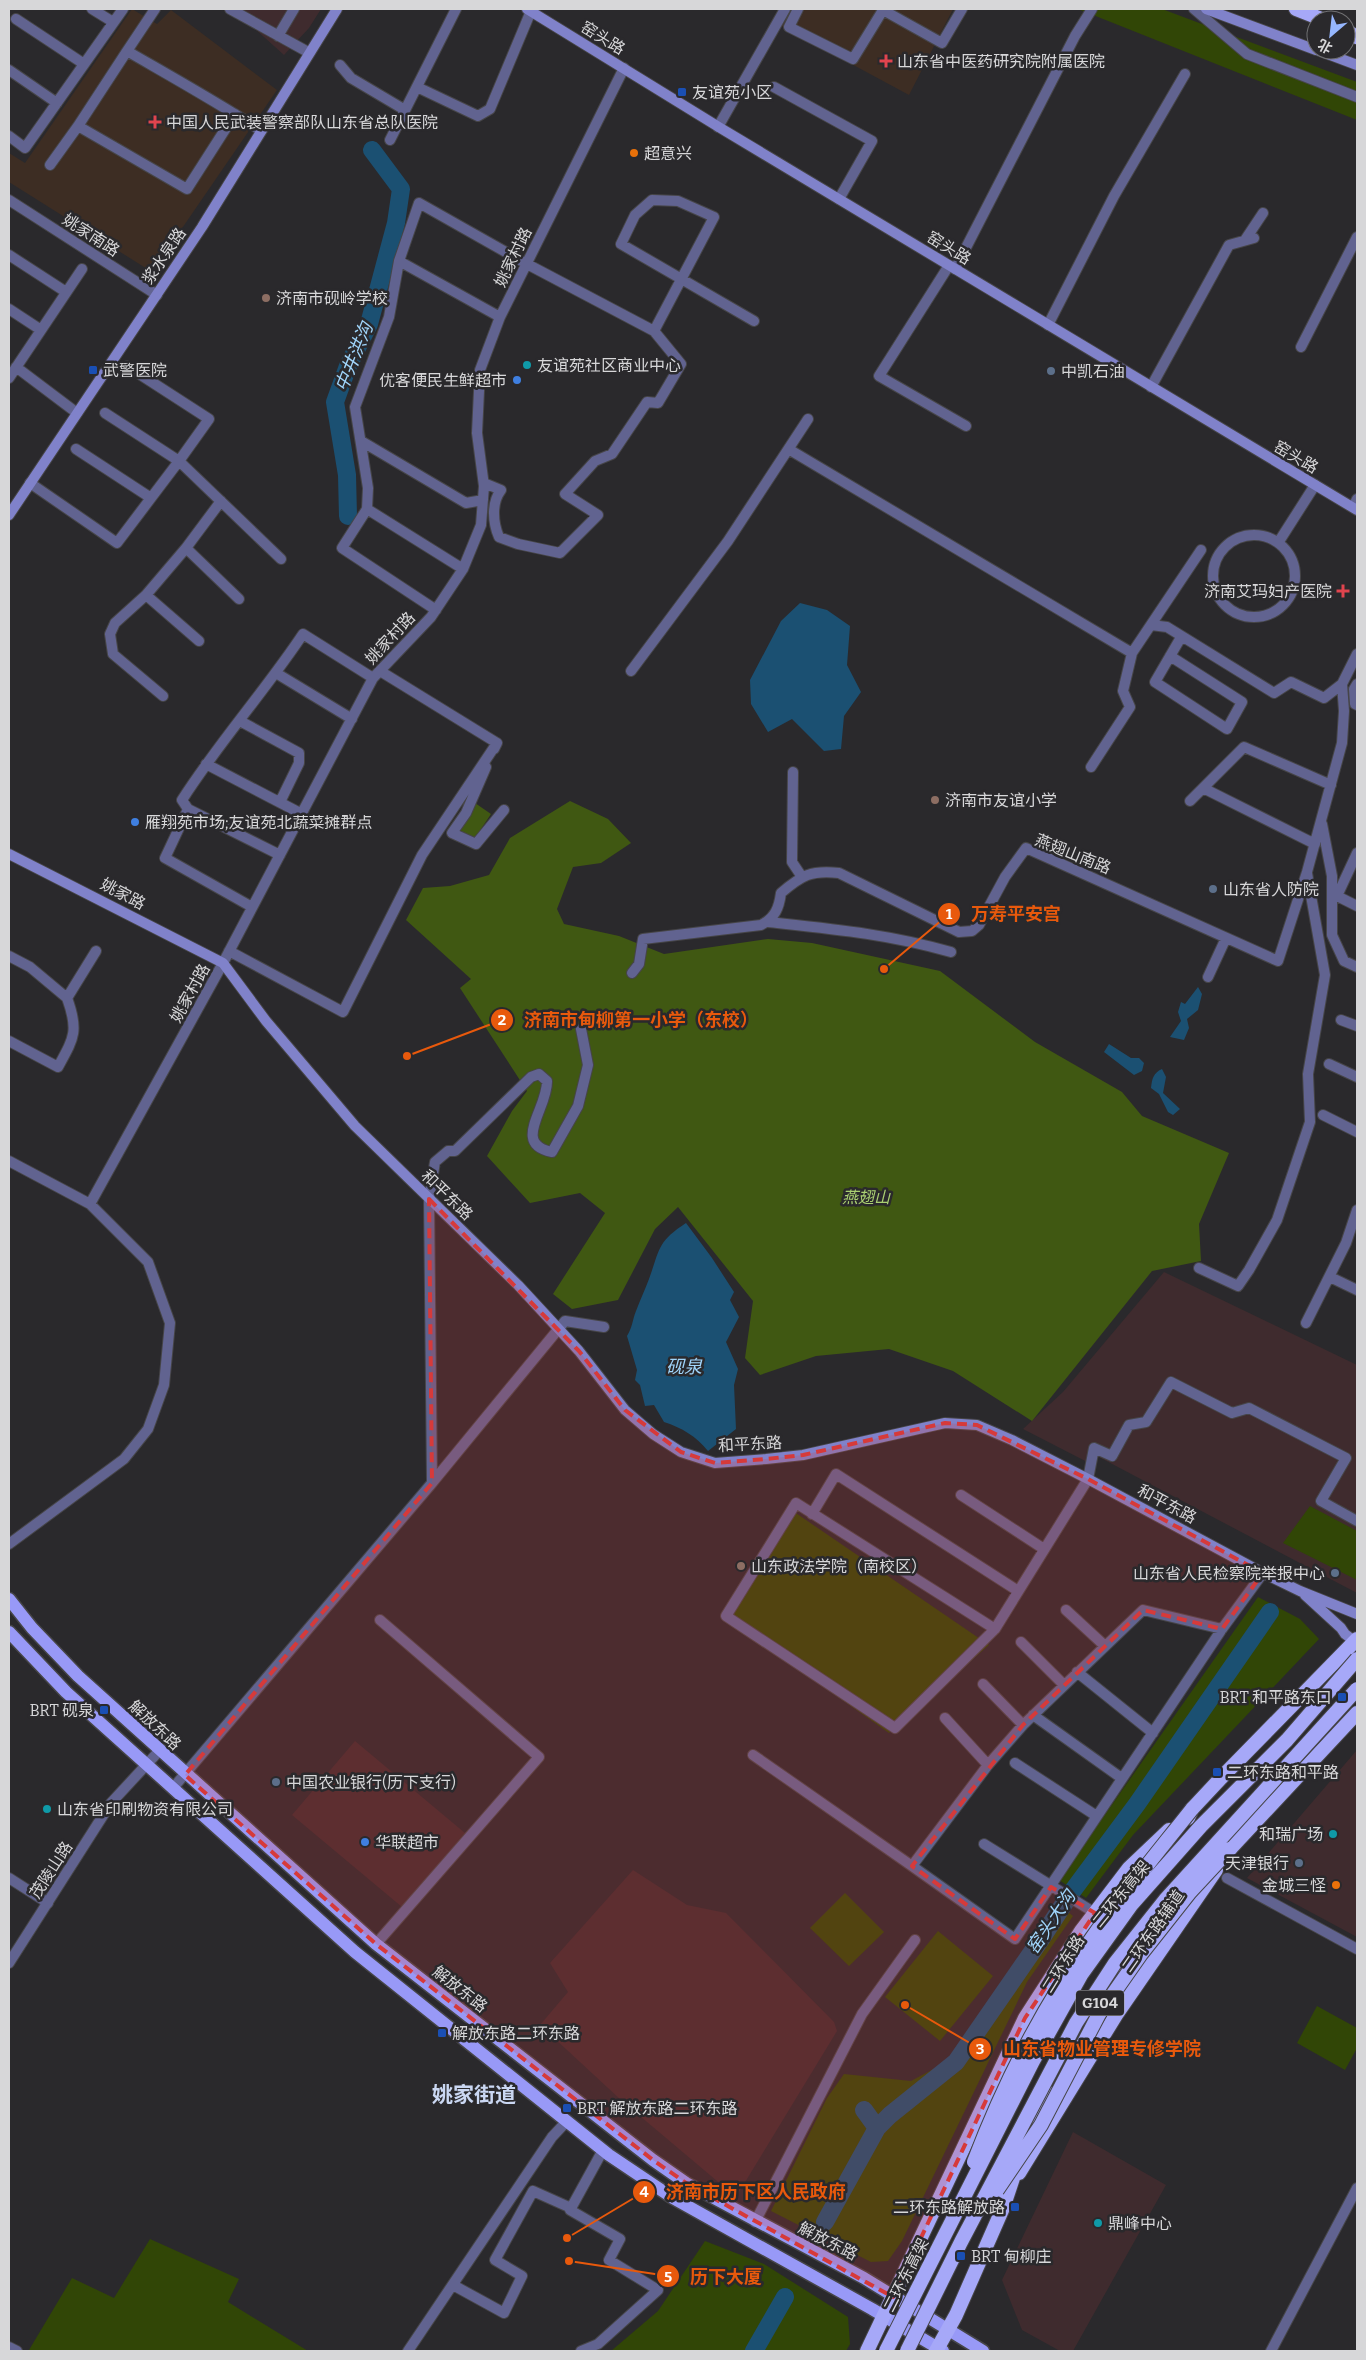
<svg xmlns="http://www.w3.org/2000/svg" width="1366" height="2360" viewBox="0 0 1366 2360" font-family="Bitter,'Noto Sans SC',serif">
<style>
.commercial{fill:#3f2b2e}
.medical{fill:#3d2d23}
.green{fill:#314606}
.forest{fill:#405812}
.water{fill:#1b5072}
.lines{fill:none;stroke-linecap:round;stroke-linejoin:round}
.river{stroke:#1b5072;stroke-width:18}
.minor-casing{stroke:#464548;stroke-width:12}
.tertiary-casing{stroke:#464548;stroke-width:12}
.secondary-casing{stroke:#464548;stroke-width:12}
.primary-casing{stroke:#464548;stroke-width:15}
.trunk-casing{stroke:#464548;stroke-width:16}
.minor{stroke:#616390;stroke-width:10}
.tertiary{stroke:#616390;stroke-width:10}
.secondary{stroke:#8082ca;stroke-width:10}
.primary{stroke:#9899f7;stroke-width:12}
.trunk{stroke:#a6a8f8;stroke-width:14}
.trunk-bridge-casing{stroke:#464548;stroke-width:16;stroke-linecap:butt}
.trunk-bridge{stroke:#a6a8f8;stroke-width:14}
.marked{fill:#d63a3a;fill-opacity:0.2;stroke:#d63a3a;stroke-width:4;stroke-dasharray:10 6;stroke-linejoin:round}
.health-dot{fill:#e0444e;stroke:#2a292c;stroke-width:2}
.transit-dot{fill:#1a4fb4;stroke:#2a292c;stroke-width:2}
.food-dot{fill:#e8710a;stroke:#2a292c;stroke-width:2}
.education-dot{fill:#8d6e63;stroke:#2a292c;stroke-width:2}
.culture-dot{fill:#0f9aa8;stroke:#2a292c;stroke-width:2}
.service-dot{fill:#5c6f8a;stroke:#2a292c;stroke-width:2}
.shop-dot{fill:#3f7fe0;stroke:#2a292c;stroke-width:2}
.labels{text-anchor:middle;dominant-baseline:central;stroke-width:5;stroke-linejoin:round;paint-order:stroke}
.shield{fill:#2a292c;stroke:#a3a3a5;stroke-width:1}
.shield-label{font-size:15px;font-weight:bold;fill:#d7d7d9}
.street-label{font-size:16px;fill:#d7d7d9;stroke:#2a292c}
.poi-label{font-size:16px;fill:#d7d7d9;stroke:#2a292c;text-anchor:start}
.park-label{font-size:16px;font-style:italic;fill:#aad072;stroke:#2a292c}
.water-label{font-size:18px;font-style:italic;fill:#a0d5fb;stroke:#2a292c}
.district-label{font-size:21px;font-weight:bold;fill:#cad7f2;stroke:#2a292c}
.leader{fill:none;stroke:#e8590c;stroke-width:2}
.callout-dot{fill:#e8590c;stroke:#2a292c;stroke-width:2}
.mark-label{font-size:15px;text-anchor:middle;font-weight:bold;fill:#fff}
.callout-label{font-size:18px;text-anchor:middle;font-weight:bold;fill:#e8590c;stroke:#2a292c;stroke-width:5;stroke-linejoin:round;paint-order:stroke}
</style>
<rect width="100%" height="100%" fill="#2a292c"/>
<path class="commercial" d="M233,9h88l-12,19 -25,27z
M1164,1272l193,93v228l-260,-137 -2,10 -72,-37 40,-37z
M355,1741l110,92 -63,74 -110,-92z
M1357,1750v187l-110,-59z
M633,1870l54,35 39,8 108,109 3,9 -101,166 -115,-97 -81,-75 28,-33 -18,-29z
M1073,2132l93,53 -93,166h-13l-38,-21 -20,-50z"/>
<path class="medical" d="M132,9l25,15 14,-14 106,80 -125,182 -143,-90v-29l16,10z
M790,9h163l-44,86 -128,-69z"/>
<path class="green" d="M1078,9h84l195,73v38z
M1310,1506l47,25v49l-74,-37z
M787,1507l202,138 -100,88 -166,-117z
M1258,1597l42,22 19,20 -186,196 -47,63 -27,-18z
M845,1893l39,39 -35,34 -39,-38z
M1058,1904l15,12 -46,66 -125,259 -14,20 -17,1 -100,-51 56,-113 17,-24 67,7 41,-22 8,6z
M938,1931l55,45 -53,65 -55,-44z
M1317,2006l40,22v20l-12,22 -48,-27z
M150,2239l89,40 -11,23 80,49 -279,-1 43,-72 42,20z
M705,2241l59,23 84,53 2,27 -4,7h-235l47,-40z"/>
<path class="forest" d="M570,801l38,18 23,24 -30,20 -28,4 -16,42 7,15 55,12 45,18 104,-15 44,4 128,28 95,71 87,50 20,24 87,37 -30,71 2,37 -49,10 -120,150 -79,-50 -64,-22 -73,7 -56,19 -15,-17 8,-57 -75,-94 -23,22 -37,71 -46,9 -19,-15 52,-81 -25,-20 -50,10 -43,-47 25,-45 15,-20 -67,-103 11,-9 -65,-59 17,-32 27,-2 39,-11 21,-37z
M475,803l16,11 -16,24 -17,-8z"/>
<path class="water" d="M800,603l27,7 23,16 -3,39 14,27 -17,24 -3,33 -17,2 -32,-32 -24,13 -17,-28 -1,-24 31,-59z
M1198,987l4,7 -4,16 -11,9 2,9 -5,12 -14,-3 11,-16 -3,-9 3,-10 4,2z
M1109,1044l22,14h8l5,5 -2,8 -8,4 -30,-23z
M1162,1069l4,8 -3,16 17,16 -7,6 -5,-3 -9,-18 -8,-6c1,-9 2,-15 11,-19z
M686,1223l26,35 22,34 -4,8 9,17 -13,25 12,27 -4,16 2,44 -28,22c-12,-15 -26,-23 -44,-29l-10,-17 -9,1 -5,-21 -5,-5 2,-10 -10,-34c6,-10 5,-15 9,-25 4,-11 9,-21 13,-32 11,-30 8,-37 37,-56z"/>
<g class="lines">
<path class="river" d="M348,516l-1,-41 -12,-73 13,-36 21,-42 27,-101 5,-34 -29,-39
M864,2110l13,18
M825,2222l52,-94 13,-13 66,-53 83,-120 32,-49 66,-89 133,-192
M754,2351l31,-54"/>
<g class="minor-casing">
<path id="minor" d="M92,9l21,13
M230,9l78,43
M798,9l-9,18 64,32 30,-49 59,33 20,-34
M1194,9l53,45 110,43
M16,19l68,45
M278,36l16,-27
M127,51l28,-42
M340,65l11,13 54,32
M9,70l48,33
M417,87l61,29 12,-7 41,-98
M774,87l98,54 -33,58
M235,114l-48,75 -109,-63 49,-75c45,26 90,51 133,79
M718,127l67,-118
M9,136l16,12 98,-139
M390,140l66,-131
M50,165l28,-39
M1245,240l18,-27
M9,255l57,37
M399,261l20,-58 108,61 127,67c20,-38 40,-76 60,-114l-36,-16 -26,-1 -17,15 -14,29 133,77
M948,267l-69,109 87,50
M955,269l120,-233 17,-27
M9,309l32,21
M1048,325l66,-129 71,-122
M1301,347l56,-110
M127,366l82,53 -30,42 102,98
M16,367l61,46
M9,378l73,-109
M1151,387l78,-142 25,-7
M105,413l74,48 -28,37
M361,441l105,62 17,-3
M790,450l342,203 69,-103
M30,483l87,60 34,-45 -75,-49
M484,483l17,7c-10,13 -8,33 -2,47l19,7 42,9 38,-38 -33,-21 30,-33 17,-7 35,-52 11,1 23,-39 -27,-33
M221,501l-35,47 53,51
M367,509l96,60
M1213 576a41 41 0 1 1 82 0a41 41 0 1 1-82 0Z
M1278,543l37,-58
M186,548l-40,47 53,46
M146,595l-31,28 -5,11 3,20 50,42
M436,610l-94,-62 25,-39 1,-21 -13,-81 34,-90 10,-56 101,56
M1151,625l16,2 107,66 17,-11 33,16 18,-14
M1170,656l72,46 -15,27 -72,-47 25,-43
M380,671l117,72 -3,6
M631,671l97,-130 80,-122
M276,673l76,46
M1357,684l-3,5 1,15 2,1
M240,721l59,32v10l-19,39
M206,764l96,50
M486,767l-20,46 -14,20 24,11 28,-34
M1091,767l39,-60 -7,-16 9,-38
M793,772l-1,90 10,15
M1203,788l112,56
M1190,801l54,-54 87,38
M188,809l92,46
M1322,824l10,52v59l12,26 13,6
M1333,894l24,12
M1337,896l20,-43
M252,907l-87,-49 23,-49 -6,-9c37,-58 83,-109 121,-166l70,44
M768,922c65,7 120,12 183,30
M229,951l114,61 79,-157 75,-112
M9,956l21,11 37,31
M632,973l7,-9 4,-25 118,-14c14,-7 18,-17 20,-32 21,-18 30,-23 58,-20l120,59 13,-1 7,-6 26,-48 21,-29 252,113 29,-89 35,-129 2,-32 -2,-27 15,-30
M1208,977l18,-39
M1341,1020l16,6
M9,1041l49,26c16,-29 21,-36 9,-69l29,-47
M1329,1064l28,13
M1323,1115l34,17
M9,1161l81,43 58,58 22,61 -6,62 -16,44 -24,30 -115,85
M90,1204l133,-241 150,-285 58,-61 32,-48 18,-44 3,-39 -7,-53 3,-63 20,-53 124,-249
M1199,1268l39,18 11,-16 28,-50 33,-98 -2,-48 17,-99 -18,-102
M1330,1277l27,13
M1306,1323l40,-80 11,-33
M432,1483l133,-162 39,6
M961,1495l83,54
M812,1514l24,-40 179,115
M1066,1610l39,36
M995,1629l-199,-126 -70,113 169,112 100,-99 93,-150 6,-31 18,8 17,-31 17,-3 25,-40 61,31 17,-5 97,50 -25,43 36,20
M1222,1629l-79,-19 -120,115 -35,40 -76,101 103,73 207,-310 41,-56
M1021,1642l43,43
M1077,1672l76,61
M983,1684l40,41
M1033,1715l87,62
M945,1718l43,47
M753,1755l159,111
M1015,1763l80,52
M173,1788l259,-305 -3,-284 6,-37 13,-11h7l76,-74 8,-3 8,7c1,27 -36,63 5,71l26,-46 10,-41 -7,-36
M984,1844l111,69
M9,1878l39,25
M1227,1878l130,71
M376,1944l163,-187 -159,-137
M755,2222l107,-208 53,-74
M453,2285l51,28 18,-37 -27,-16 38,-69 38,17
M9,2347l8,4
M408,2351l144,-214 15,-16
M581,2351l17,-7 60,-54 -49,-30 11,-21 -50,-29 33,-60"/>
</g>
<g class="tertiary-casing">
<path id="tertiary" d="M9,200l148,95
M1353,507l4,-8
M9,1963l102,-160 49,-53
M1271,2351l86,-163"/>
</g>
<g class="secondary-casing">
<path id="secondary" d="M527,9l195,120 635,381
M1206,9l110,41
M1317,50l40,15
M9,515l193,-288 135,-218
M9,854l214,109 43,58 89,105 163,159 61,66 46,59 28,24 28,18 34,11 51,-4 37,-4 142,-32 32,2 35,15 76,39 175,94 37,18 57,23
M1305,1595l36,33 4,6 12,9"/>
</g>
<g class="primary-casing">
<path id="primary" d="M9,1599l23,29 46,48 298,268 277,216 33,23 178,95 119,73
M9,1632l57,60 289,260 254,203 64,43 199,111 71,42"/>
</g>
<g class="trunk-casing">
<path id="trunk" d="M1296,9l28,11
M1346,31l11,6
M1188,1818l4,-9 29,-31 136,-139
M1219,1853l11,-4 127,-136
M1095,2011l14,-25 27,-35
M1026,2139l24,-45
M1019,2173l97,-158 100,-145
M867,2351l158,-333 56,-87 48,-63 40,-38
M936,2351l20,-36 47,-107 16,-48"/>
</g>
<use href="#minor" class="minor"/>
<use href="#tertiary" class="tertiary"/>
<use href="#secondary" class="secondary"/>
<use href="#primary" class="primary"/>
<use href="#trunk" class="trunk"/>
<g class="trunk-bridge-casing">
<path id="trunk-bridge" d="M974,2162c30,-79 69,-155 118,-224 31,-44 66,-86 100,-129
M997,2190l44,-65 58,-111 42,-60 49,-62 40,-43
M886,2351l147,-290 48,-86 51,-71 69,-78 86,-86 70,-81
M907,2351l54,-109 115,-219 39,-60 50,-63 192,-211"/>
</g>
<use href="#trunk-bridge" class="trunk-bridge"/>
</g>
<path class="marked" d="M429,1199l150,152 46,59 56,42 34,11 51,-4 37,-4 142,-32 32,2 111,54 175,94 -41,56 -79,-19 -120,115 -111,141 103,73 36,-52 44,26 -70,105 -132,279 -207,-114 -33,-23 -277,-216 -191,-169 247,-292z"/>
<g class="health-dot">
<path d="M883.5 53.5h5v5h5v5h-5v5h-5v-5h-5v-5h5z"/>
<path d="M152.5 114.5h5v5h5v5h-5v5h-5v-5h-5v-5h5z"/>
<path d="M1340.5 583.5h5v5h5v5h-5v5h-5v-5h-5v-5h5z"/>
</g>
<g class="transit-dot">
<rect x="677" y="87" width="10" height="10" rx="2.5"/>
<rect x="88" y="365" width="10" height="10" rx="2.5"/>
<rect x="1337" y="1692" width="10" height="10" rx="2.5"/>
<rect x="99" y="1705" width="10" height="10" rx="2.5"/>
<rect x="1212" y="1767" width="10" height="10" rx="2.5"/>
<rect x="437" y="2028" width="10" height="10" rx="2.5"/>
<rect x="562" y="2103" width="10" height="10" rx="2.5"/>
<rect x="1010" y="2202" width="10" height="10" rx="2.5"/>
<rect x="956" y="2251" width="10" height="10" rx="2.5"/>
</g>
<g class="food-dot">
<circle cx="634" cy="153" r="5"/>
<circle cx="1336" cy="1885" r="5"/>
</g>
<g class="education-dot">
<circle cx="266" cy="298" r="5"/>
<circle cx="935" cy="800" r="5"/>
<circle cx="741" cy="1566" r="5"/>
</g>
<g class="culture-dot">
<circle cx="527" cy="365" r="5"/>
<circle cx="47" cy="1809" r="5"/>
<circle cx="1333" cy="1834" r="5"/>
<circle cx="1098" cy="2223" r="5"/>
</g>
<g class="service-dot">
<circle cx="1051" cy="371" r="5"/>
<circle cx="1213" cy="889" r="5"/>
<circle cx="1335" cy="1573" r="5"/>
<circle cx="276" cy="1782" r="5"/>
<circle cx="1299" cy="1863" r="5"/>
</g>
<g class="shop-dot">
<circle cx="517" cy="380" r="5"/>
<circle cx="135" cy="822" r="5"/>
<circle cx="365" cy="1842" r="5"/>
</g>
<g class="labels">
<rect class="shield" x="1076" y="1990.5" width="48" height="25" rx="4"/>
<g class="shield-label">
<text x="1100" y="2003">G104</text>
</g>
<g class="street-label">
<text transform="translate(603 38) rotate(31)">窑头路</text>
<text transform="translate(91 235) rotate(33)">姚家南路</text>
<text transform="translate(949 248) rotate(31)">窑头路</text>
<text transform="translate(164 256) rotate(-56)">浆水泉路</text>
<text transform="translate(513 257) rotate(-64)">姚家村路</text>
<text transform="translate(1296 457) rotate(30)">窑头路</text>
<text transform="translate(390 638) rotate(-47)">姚家村路</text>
<text transform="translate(1073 854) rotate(22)">燕翅山南路</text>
<text transform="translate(123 894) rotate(28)">姚家路</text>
<text transform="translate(190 993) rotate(-61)">姚家村路</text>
<text transform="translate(447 1195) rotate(44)">和平东路</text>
<text transform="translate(750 1444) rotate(-3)">和平东路</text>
<text transform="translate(1167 1504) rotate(28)">和平东路</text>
<text transform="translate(155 1725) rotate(43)">解放东路</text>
<text transform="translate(51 1870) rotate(-57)">茂陵山路</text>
<text transform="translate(1121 1894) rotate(-51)">二环东高架</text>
<text transform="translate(1153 1931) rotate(-55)">二环东路辅道</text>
<text transform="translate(1063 1964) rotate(-58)">二环东路</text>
<text transform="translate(460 1989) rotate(38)">解放东路</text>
<text transform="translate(828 2241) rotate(27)">解放东路</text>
<text transform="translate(906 2275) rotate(-63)">二环东高架</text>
</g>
<g class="poi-label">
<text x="897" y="61">山东省中医药研究院附属医院</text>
<text x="692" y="92">友谊苑小区</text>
<text x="166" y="122">中国人民武装警察部队山东省总队医院</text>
<text x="644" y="153">超意兴</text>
<text x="276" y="298">济南市砚岭学校</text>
<text x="537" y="365">友谊苑社区商业中心</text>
<text x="103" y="370">武警医院</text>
<text x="1061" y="371">中凯石油</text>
<text x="507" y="380" text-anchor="end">优客便民生鲜超市</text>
<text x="1332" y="591" text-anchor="end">济南艾玛妇产医院</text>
<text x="945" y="800">济南市友谊小学</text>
<text x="145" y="822">雁翔苑市场;友谊苑北蔬菜摊群点</text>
<text x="1223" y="889">山东省人防院</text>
<text x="751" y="1566">山东政法学院（南校区）</text>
<text x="1325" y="1573" text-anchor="end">山东省人民检察院举报中心</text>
<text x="1332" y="1697" text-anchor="end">BRT 和平路东口</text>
<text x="94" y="1710" text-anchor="end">BRT 砚泉</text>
<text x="1227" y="1772">二环东路和平路</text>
<text x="286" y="1782">中国农业银行(历下支行)</text>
<text x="57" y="1809">山东省印刷物资有限公司</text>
<text x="1323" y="1834" text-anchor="end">和瑞广场</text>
<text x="375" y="1842">华联超市</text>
<text x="1289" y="1863" text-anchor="end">天津银行</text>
<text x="1326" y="1885" text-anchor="end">金城三怪</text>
<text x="452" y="2033">解放东路二环东路</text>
<text x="577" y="2108">BRT 解放东路二环东路</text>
<text x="1005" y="2207" text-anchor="end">二环东路解放路</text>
<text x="1108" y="2223">鼎峰中心</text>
<text x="971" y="2256">BRT 甸柳庄</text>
</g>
<g class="park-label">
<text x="866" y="1197">燕翅山</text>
</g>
<g class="water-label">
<text transform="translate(354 357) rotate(-68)">中井洪沟</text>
<text x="684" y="1367">砚泉</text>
<text transform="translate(1051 1922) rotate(-56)">窑头大沟</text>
</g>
<g class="district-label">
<text x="474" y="2095">姚家街道</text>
</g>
</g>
<path class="leader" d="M884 969L949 914M407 1056L502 1020M905 2005L980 2049M567 2238L644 2192M569 2261L668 2276"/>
<g class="callout-dot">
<circle cx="884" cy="969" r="5"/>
<circle cx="407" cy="1056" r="5"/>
<circle cx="905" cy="2005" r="5"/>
<circle cx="567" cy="2238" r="5"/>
<circle cx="569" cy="2261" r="5"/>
<circle cx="949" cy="914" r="12"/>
<circle cx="502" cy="1020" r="12"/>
<circle cx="980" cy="2049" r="12"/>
<circle cx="644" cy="2192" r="12"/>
<circle cx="668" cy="2276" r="12"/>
</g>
<g class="mark-label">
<text x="949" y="919">1</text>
<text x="502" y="1025">2</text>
<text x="980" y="2054">3</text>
<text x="644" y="2197">4</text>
<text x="668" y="2282">5</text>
</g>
<g class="callout-label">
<text x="1016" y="920">万寿平安宫</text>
<text x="641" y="1026">济南市甸柳第一小学（东校）</text>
<text x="1102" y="2055">山东省物业管理专修学院</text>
<text x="756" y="2198">济南市历下区人民政府</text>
<text x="726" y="2283">历下大厦</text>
</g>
<rect width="1366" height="2360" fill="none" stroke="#d7d7d9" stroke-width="20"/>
<g transform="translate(1331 35) rotate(208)"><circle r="24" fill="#2a292c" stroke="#6f6f71"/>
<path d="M0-4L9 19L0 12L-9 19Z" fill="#96b6fd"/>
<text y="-8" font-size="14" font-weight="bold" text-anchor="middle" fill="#d7d7d9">北</text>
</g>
</svg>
